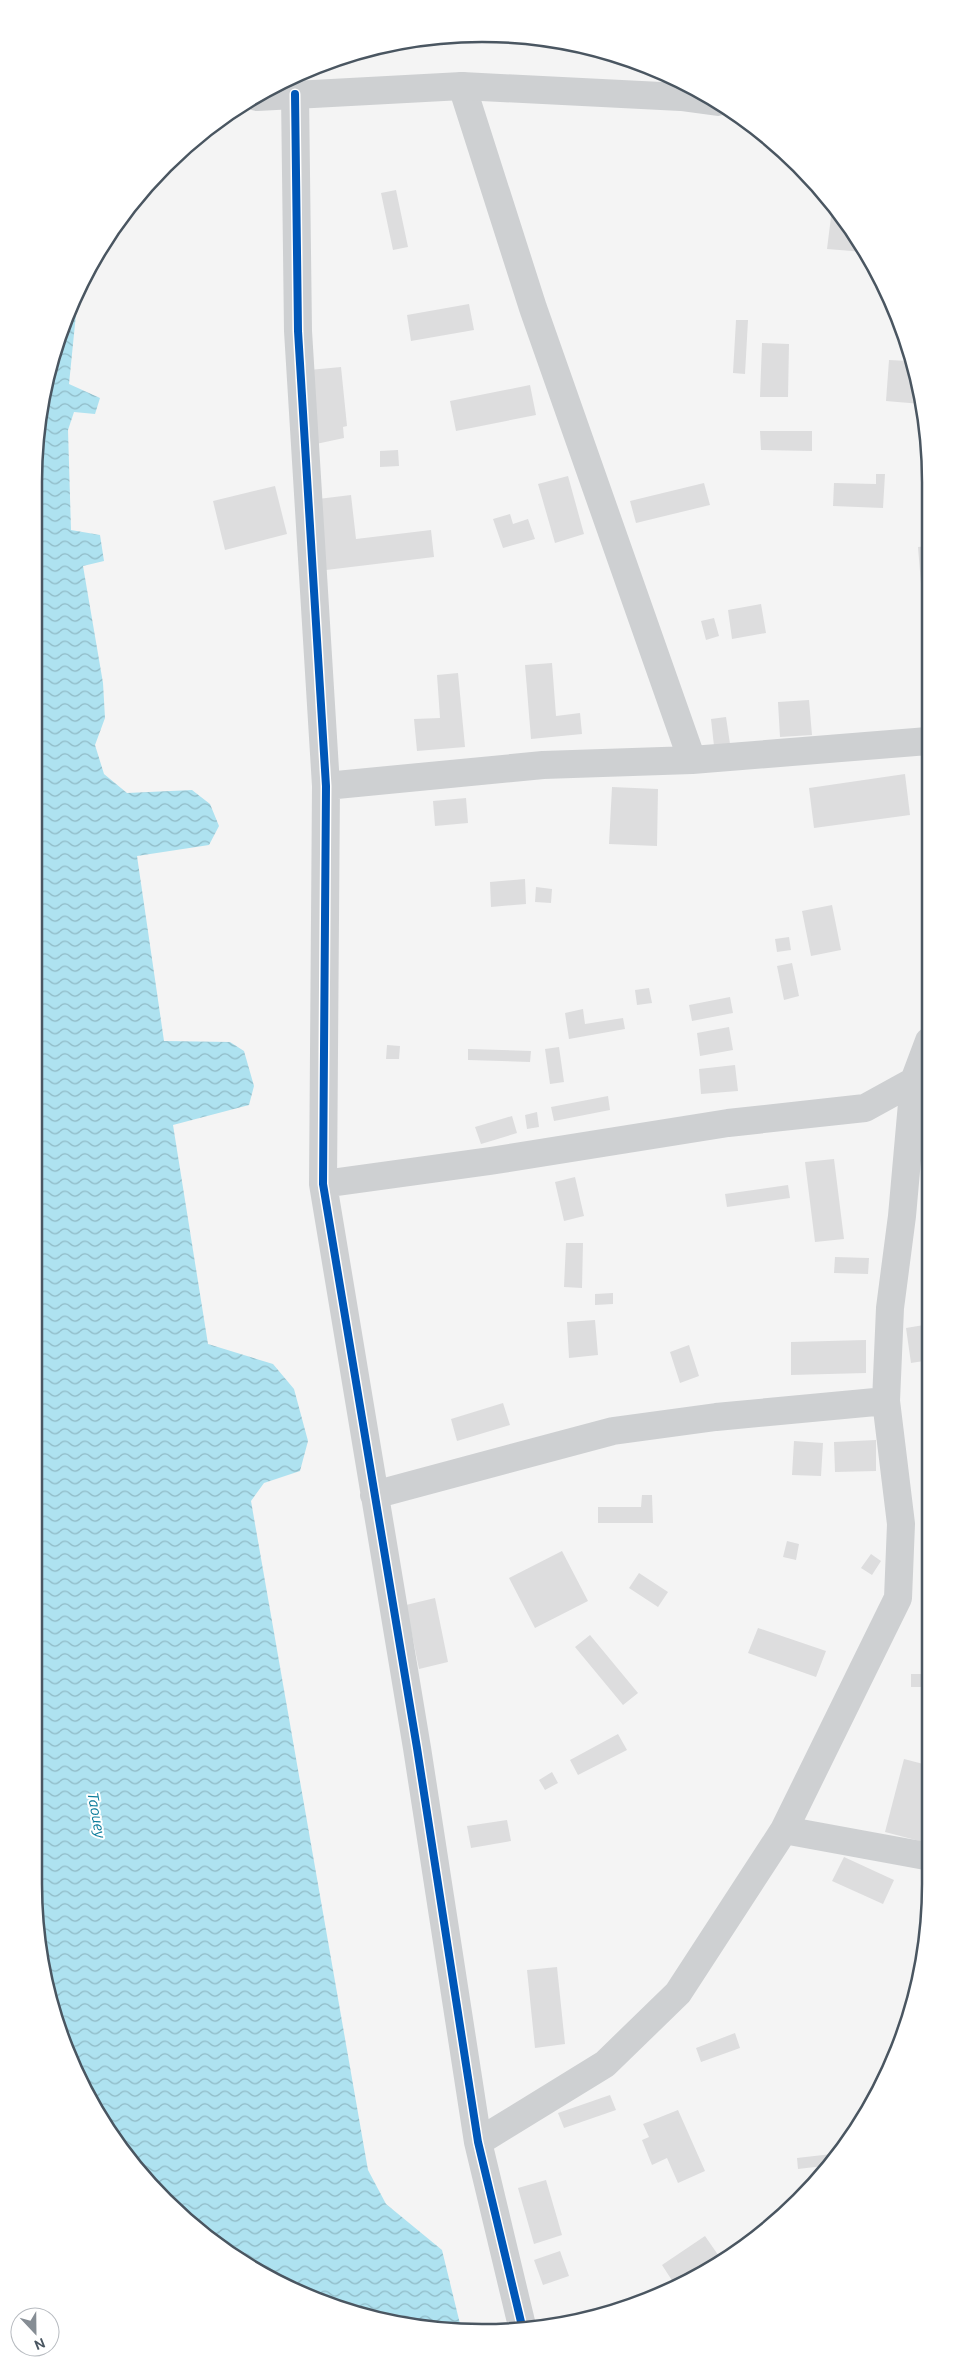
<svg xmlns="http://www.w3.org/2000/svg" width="965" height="2367" viewBox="0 0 965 2367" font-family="Ubuntu,sans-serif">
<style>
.water{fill:url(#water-waves)}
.building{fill:#ddddde}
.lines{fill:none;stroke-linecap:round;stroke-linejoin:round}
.minor{stroke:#ced0d2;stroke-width:28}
.tertiary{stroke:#ced0d2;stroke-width:28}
.cycleway-casing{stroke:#fff;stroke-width:11}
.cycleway{stroke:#0057b8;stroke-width:8}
.labels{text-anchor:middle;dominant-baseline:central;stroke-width:4;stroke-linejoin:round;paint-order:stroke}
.water-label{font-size:15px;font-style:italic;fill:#0c7c9b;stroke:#fff}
.rim{fill:none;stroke:#4a5661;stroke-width:2.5}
</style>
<defs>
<pattern id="water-waves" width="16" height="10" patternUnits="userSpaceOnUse" patternTransform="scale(1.25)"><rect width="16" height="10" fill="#aee2f0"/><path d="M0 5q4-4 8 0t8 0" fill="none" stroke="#90bac6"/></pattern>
</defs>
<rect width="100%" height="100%" fill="#f4f4f4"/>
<path class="water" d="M78,294l-9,90 31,14 -5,16 -21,-2 -6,18 3,100 29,5 4,26 -21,5 20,117 2,35 -10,27 9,29 23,19 65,-3 18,14 9,22 -10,19 -72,11 27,185 66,1 14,9 10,35 -5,19 -76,20 35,219 65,20 21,25 14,52 -8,30 -36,12 -13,18 117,669 18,34 56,46 19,78 -37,1 -85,-19 -81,-37 -113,-93 -51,-71 -36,-80 -24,-145v-1401l23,-144z"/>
<path class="building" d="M396,190l12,57 -15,3 -12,-57z
M831,217l10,1 23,34 -37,-3z
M469,304l5,26 -63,11 -4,-26z
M736,320h12l-3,54 -12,-1z
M762,343l27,1 -1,53h-28z
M889,360l19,1 13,43 -35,-3z
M341,367l6,59 -4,1 1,11 -28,6 -7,-74z
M530,385l6,30 -80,16 -6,-30z
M760,431h52v20l-51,-1z
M398,450l1,16 -19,1v-16z
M876,474h9l-2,34 -50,-2 1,-23 42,1z
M568,476l16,58 -29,9 -17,-59z
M704,483l6,22 -74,18 -6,-22z
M275,486l12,48 -62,16 -12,-49z
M351,495l5,44 75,-9 3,27 -108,13 -8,-71z
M510,514l3,10 15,-5 7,20 -32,9 -10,-29z
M928,546v62h-5l-5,-61z
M761,604l5,29 -34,6 -4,-29z
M714,618l5,18 -13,4 -5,-19z
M924,623h4v14l-3,1z
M552,663l4,53 24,-3 2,21 -51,5 -6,-74z
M458,673l7,74 -48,4 -3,-32 26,-1 -3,-43z
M809,700l3,35 -32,2 -2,-35z
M726,717l4,27 -16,2 -3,-27z
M905,774l5,41 -96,13 -5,-40z
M612,787l46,2 -1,57 -48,-2z
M466,798l2,25 -33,3 -2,-25z
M525,879l1,25 -35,3 -1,-25z
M536,887l16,2 -1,14 -16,-1z
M832,905l9,45 -30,6 -9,-45z
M789,937l2,13 -14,2 -2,-13z
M792,963l7,33 -15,4 -7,-34z
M649,988l3,15 -15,2 -2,-15z
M730,997l3,16 -41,8 -3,-16z
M583,1009l2,15 38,-6 2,11 -56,10 -4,-26z
M729,1027l4,23 -33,6 -3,-23z
M387,1045l13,1 -1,13h-13z
M559,1047l5,35 -14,2 -5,-35z
M468,1049l63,2 -1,11 -62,-2z
M735,1065l3,26 -37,3 -2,-25z
M608,1096l2,14 -56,11 -3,-14z
M537,1112l2,15 -12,2 -2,-14z
M512,1116l5,17 -36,11 -6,-17z
M834,1159l10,80 -29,3 -10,-80z
M575,1177l9,39 -20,5 -9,-39z
M788,1185l2,13 -63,9 -2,-13z
M566,1243h17l-1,45 -18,-1z
M835,1257l34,1 -1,16 -34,-1z
M613,1293v11l-18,1v-11z
M595,1320l3,35 -29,3 -2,-36z
M930,1324v36l-19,3 -5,-35z
M866,1340v33l-75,2v-33z
M689,1345l10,31 -19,7 -10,-31z
M503,1403l7,22 -53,16 -6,-22z
M876,1440v31l-41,1 -1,-30z
M794,1441l29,2 -2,33 -29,-1z
M642,1495h10l1,28h-55v-16h43z
M787,1541l12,3 -3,16 -13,-3z
M562,1551l26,50 -53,27 -26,-50z
M871,1554l10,7 -9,14 -11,-7z
M639,1573l29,19 -10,15 -29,-19z
M435,1598l13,64 -29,7 -13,-64z
M758,1628l68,23 -10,26 -68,-24z
M590,1635l48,58 -15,12 -48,-58z
M911,1674h20v13h-20z
M618,1734l9,16 -49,25 -8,-15z
M904,1759l27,7v78l-46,-12z
M552,1772l6,11 -13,7 -6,-10z
M507,1820l4,21 -40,7 -4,-22z
M844,1857l50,23 -11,24 -51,-23z
M557,1967l8,77 -30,4 -8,-78z
M735,2033l5,15 -39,14 -5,-14z
M610,2095l6,15 -52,18 -6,-15z
M678,2110l27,61 -27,12 -11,-25 -15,7 -10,-25 7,-3 -6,-13z
M832,2154v11l-34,4 -1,-11z
M546,2180l16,55 -28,9 -16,-56z
M705,2236l18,26 -16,11 -32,12 -13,-20z
M560,2251l9,25 -26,9 -9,-25z"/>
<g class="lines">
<path class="minor" d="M462,86l71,222 159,452
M295,94l3,237 28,455 -3,398 94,564 61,394 44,184
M326,786l217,-21 149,-5 236,-19
M323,1184l167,-23 238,-38 137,-15 49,-27 11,7
M374,1495l239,-64 103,-14 170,-16
M784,1830l147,27
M478,2142l127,-78 73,-71 106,-163 114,-232 3,-74 -15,-123 4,-93 12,-92 12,-135 15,-40"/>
<path class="tertiary" d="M257,97l205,-11 219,11 37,5"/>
<g class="cycleway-casing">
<path id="cycleway" d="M295,94l3,237 28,455 -3,398 94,564 61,394 44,184"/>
</g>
<use href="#cycleway" class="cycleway"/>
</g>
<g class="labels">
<g class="water-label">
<text transform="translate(97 1815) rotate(80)">Taouey</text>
</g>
</g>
<path d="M0 0H965V2367H0ZM482 42H482A440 440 0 0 1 922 482V1884A440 440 0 0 1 482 2324H482A440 440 0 0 1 42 1884V482A440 440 0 0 1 482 42Z" fill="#fff" fill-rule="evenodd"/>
<path class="rim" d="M482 42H482A440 440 0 0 1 922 482V1884A440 440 0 0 1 482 2324H482A440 440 0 0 1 42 1884V482A440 440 0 0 1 482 42Z"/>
<g transform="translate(35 2332) rotate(158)"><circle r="24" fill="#ffffff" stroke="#b7bbc0"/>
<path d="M0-4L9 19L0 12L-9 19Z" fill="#868d94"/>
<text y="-8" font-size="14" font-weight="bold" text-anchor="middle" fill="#4a5661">N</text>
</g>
</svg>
